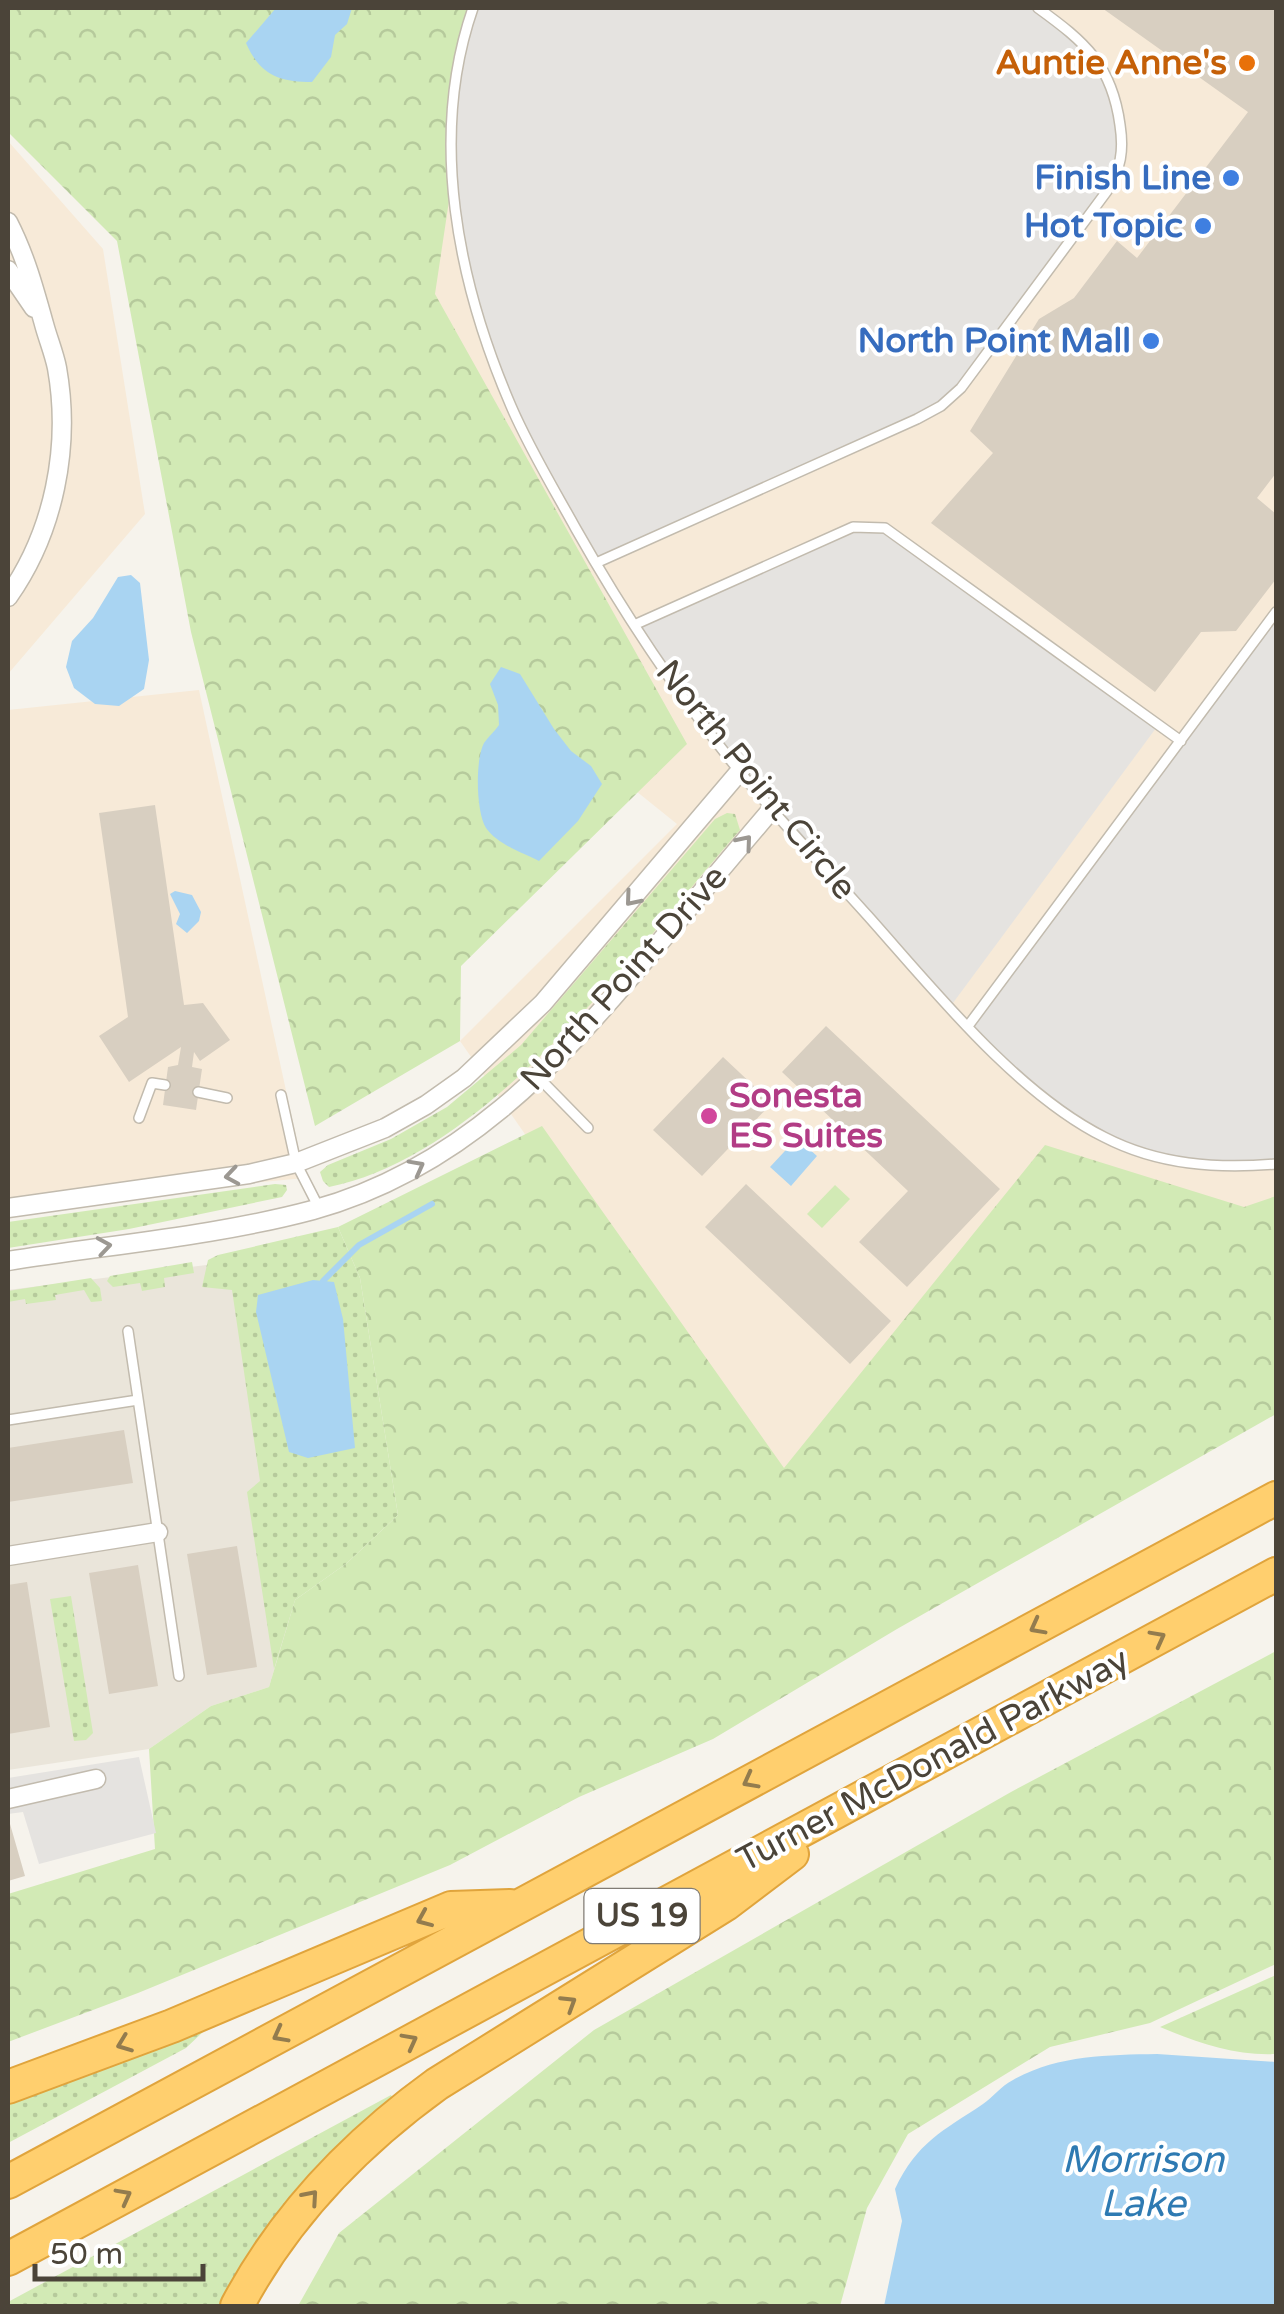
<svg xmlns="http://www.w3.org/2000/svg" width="1284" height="2314" viewBox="0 0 1284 2314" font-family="'Varela Round',sans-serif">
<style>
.residential{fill:#eae5da}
.commercial{fill:#f7ead8}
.grass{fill:url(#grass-dots)}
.forest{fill:url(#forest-crowns)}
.pitch{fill:#d2eab5}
.parking{fill:#e5e3e0}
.water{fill:#a9d4f2}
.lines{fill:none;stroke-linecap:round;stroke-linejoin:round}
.stream{stroke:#a9d4f2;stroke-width:6}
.building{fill:#d8cfc1}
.lane-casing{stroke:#c2bbae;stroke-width:12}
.street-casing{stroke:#c2bbae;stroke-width:21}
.highway-casing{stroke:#e0a43c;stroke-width:36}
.lane{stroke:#fff;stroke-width:9}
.street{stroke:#fff;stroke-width:18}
.highway{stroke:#ffcf6e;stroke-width:32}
.oneway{stroke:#9c9892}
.oneway2{stroke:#937c4e}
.food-dot{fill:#e8710a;stroke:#fff;stroke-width:4}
.shop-dot{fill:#3f7fe0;stroke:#fff;stroke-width:4}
.hotel-dot{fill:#d1479c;stroke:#fff;stroke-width:4}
.labels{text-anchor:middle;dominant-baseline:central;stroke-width:8;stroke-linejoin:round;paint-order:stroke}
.shield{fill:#fff;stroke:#817c74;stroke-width:2.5}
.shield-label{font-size:32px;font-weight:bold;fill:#4b4439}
.food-label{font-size:35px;font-weight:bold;fill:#c56008;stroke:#fff;text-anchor:end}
.shop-label{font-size:35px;font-weight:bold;fill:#366cbe;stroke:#fff;text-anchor:end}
.street-label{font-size:35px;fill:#4b4439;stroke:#fff}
.hotel-label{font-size:35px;font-weight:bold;fill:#b23c85;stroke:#fff;text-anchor:start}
.water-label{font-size:38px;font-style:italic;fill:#2e7ab2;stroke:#fff}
</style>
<defs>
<pattern id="grass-dots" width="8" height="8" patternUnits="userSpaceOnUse" patternTransform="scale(2.5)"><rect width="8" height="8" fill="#d2eab5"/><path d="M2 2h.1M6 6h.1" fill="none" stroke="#b6ca9c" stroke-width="1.8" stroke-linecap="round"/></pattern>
<pattern id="forest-crowns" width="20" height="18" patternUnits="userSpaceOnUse" patternTransform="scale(2.5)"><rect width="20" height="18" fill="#d2eab5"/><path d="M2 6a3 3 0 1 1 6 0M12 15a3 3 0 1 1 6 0" fill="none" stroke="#b6ca9c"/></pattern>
</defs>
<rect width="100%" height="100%" fill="#f6f3ec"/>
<path class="residential" d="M230,1262l65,338 -26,87 -58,19 -62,43 -141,21v-480z"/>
<path class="commercial" d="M404,8h872v1296l-494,199 -322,-462 217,-217 -41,-33 -201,-328z
M8,141l95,108 42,265 -137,160z
M199,690l106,488 -297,28v-496z"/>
<path class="grass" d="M727,813l8,1 5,16c-103,118 -251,325 -411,357l-6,-6 -3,-9 8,-7 63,-26 56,-32 74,-62 194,-226z
M275,1184l11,1 1,5 -5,7 -153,32 -121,19v-26z
M338,1227l22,51 38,237 -51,48 -52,37 -21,69 -27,-177 13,-11 -28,-191 -30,-3 6,-27 10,-5z
M192,1262l2,11 -30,5 1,9 -23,4 -2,-8 -27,4 -6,-6 3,-5z
M91,1278l9,10 2,13 -11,1 -7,-12 -29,5 1,5 -30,4 -1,-5 -17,3v-11z
M71,1596l22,137 -7,7 -12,1 -24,-142z
M205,2030l-19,18 -178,95v-41z
M391,2095l4,8 -39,28 -80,83 -48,92h-220v-4z"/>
<path class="forest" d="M8,8h470l-43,286 252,450 -226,222 -1,75 -145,85 -124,-494 -74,-391 -109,-109z
M542,1126l242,342 261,-323 199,62 32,-11v218l-379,215 -184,110 -134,58 -129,68 -312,128 -130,49v-148l147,-45 -6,-100 62,-43 58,-19 26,-87 52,-37 51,-48 -38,-237 -22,-51z
M1276,1651v313l-126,59 -100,24 -142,87 -41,74 -27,98h-542l41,-73 255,-203 417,-238z
M1276,1975v79c-41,2 -78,-11 -116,-27z"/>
<path class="pitch" d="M835,1185l15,14 -28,29 -15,-14z"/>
<path class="parking" d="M473,8h565l23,16 49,55 12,83 -144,205 -37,39 -345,157 -39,-69 -67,-141 -31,-119 -6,-124z
M853,527l32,1 274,196 -209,283 -215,-243 -101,-139z
M1276,612v552l-98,-2 -78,-26 -63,-46 -69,-64z
M139,1757l17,76 -117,31 -16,-52 -15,2v-36z"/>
<path class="water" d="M276,8h76l-5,16 -12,11 -4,22 -19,25c-33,0 -52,-7 -66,-39z
M131,575l9,8 9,77 -5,29 -25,17 -24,-2 -21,-16 -8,-21 6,-26 21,-23 25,-41z
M501,667l19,7 34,55 17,22 20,15 11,18 -24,37 -39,40c-16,-8 -42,-17 -53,-33 -10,-16 -11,-68 -2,-85 4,-6 11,-12 15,-18l-1,-20 -8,-21z
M175,891l17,4 9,17 -2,9 -12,12 -11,-9 4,-10 -10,-20z
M797,1138l20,18 -26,30 -21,-19z
M313,1280l21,2 9,37 12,129 -47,10 -19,-6 -33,-140 2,-17z
M1157,2054l119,8v244h-392l18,-85 -7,-32c22,-47 48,-58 88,-85 10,-7 18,-18 30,-24 44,-25 94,-25 144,-26z"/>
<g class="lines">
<path class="stream" d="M323,1281l36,-36 73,-41"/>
</g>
<path class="building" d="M1102,8h174v465l-19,25 19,16v65l-40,52 -35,1 -46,60 -224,-169 62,-70 -23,-22 69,-112 35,-21 43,-57 20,17 111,-146z
M155,805l29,200 19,-2 27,37 -30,21 -6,-9 -2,15 10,2 -6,41 -33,-5 5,-38 10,-2 3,-18 -52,35 -30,-46 29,-19 -29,-204z
M826,1026l174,163 -93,98 -48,-45 49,-51 -126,-119z
M723,1057l49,46 -70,73 -49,-46z
M746,1184l145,137 -41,43 -145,-137z
M124,1430l9,53 -125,19v-54z
M237,1546l20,121 -50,8 -20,-121z
M138,1565l20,121 -49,8 -20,-121z
M27,1582l23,145 -42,7v-149z
M8,1817l17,59 -17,5z"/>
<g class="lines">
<g class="lane-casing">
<path id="lane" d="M473,8c-45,130 -15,275 38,398 18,42 43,83 65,123 48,85 103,167 164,243 41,50 85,96 128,144 65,73 148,177 236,221 54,28 113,32 172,27
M596,563l321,-144 24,-13 20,-18 146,-197c14,-23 17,-40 13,-66 -8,-60 -35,-83 -82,-117
M634,625l219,-98 32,1 296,213
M968,1026l308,-414
M539,1078l49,50
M198,1092l29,6
M281,1095l15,68 23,45
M139,1118l13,-35 13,2
M128,1331l51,345
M8,1420l130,-20"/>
</g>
<g class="street-casing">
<path id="street" d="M8,222c17,33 26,66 36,102 4,15 10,29 13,44 14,79 -3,164 -49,229
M8,270l26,38
M8,1208l241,-34 47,-11 89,-35 41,-23 38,-27 79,-75 197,-232
M8,1261c99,-16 208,-25 305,-51 146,-40 244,-145 337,-256 41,-49 81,-97 122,-145
M8,1556l150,-24
M8,1799l88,-20"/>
</g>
<g class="highway-casing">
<path id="highway" d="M8,2087l164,-61 279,-118 59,-2
M8,2182l1268,-684
M8,2259l1268,-685
M237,2306c48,-91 117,-162 200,-222l289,-180 66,-50"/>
</g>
<use href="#lane" class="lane"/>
<use href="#street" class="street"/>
<use href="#highway" class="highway"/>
</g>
<defs><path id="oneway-chevron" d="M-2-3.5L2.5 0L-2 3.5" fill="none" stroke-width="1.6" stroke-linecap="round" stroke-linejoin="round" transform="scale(2.5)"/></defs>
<g class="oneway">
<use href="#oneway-chevron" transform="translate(745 842) rotate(-50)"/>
<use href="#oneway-chevron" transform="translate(632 899) rotate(130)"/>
<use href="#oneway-chevron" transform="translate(417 1167) rotate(-28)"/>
<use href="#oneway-chevron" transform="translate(232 1176) rotate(171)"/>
<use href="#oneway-chevron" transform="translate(104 1246) rotate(-9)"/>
</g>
<g class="oneway2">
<use href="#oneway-chevron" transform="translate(1037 1627) rotate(152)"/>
<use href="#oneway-chevron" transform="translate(1158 1638) rotate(-28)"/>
<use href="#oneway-chevron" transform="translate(750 1781) rotate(152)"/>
<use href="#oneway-chevron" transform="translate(424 1919) rotate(157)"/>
<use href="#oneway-chevron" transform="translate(569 2003) rotate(-32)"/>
<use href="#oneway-chevron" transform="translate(280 2035) rotate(152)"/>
<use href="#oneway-chevron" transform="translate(410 2041) rotate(-28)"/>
<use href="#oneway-chevron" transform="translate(124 2044) rotate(159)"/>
<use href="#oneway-chevron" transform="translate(124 2196) rotate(-28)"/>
<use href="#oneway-chevron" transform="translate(311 2197) rotate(-49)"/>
</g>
<circle class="food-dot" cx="1247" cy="63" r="10"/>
<g class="shop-dot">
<circle cx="1231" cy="178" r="10"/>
<circle cx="1203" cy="226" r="10"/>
<circle cx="1151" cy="341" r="10"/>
</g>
<circle class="hotel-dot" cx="709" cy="1116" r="10"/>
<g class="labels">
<rect class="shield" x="584.5" y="1889" width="115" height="54" rx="8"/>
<g class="shield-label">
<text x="642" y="1916">US 19</text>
</g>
<g class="food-label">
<text x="1227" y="63">Auntie Anne's</text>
</g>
<g class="shop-label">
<text x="1211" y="178">Finish Line</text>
<text x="1183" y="226">Hot Topic</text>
<text x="1131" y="341">North Point Mall</text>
</g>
<g class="street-label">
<text transform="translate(756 780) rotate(51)">North Point Circle</text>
<text transform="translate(624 978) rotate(-48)">North Point Drive</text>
<text transform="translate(933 1760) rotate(-28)">Turner McDonald Parkway</text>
</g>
<g class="hotel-label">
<text x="729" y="1096">Sonesta<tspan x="729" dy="40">ES Suites</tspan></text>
</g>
<g class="water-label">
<text x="1143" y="2160">Morrison<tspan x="1143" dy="44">Lake</tspan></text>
</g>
</g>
<rect width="1284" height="2314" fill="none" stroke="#4b4439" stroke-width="20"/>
<path d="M35 2264v15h168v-15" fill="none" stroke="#4b4439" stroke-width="5"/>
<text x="50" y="2264" font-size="30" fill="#4b4439" stroke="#ffffff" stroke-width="8" paint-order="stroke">50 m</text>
</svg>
